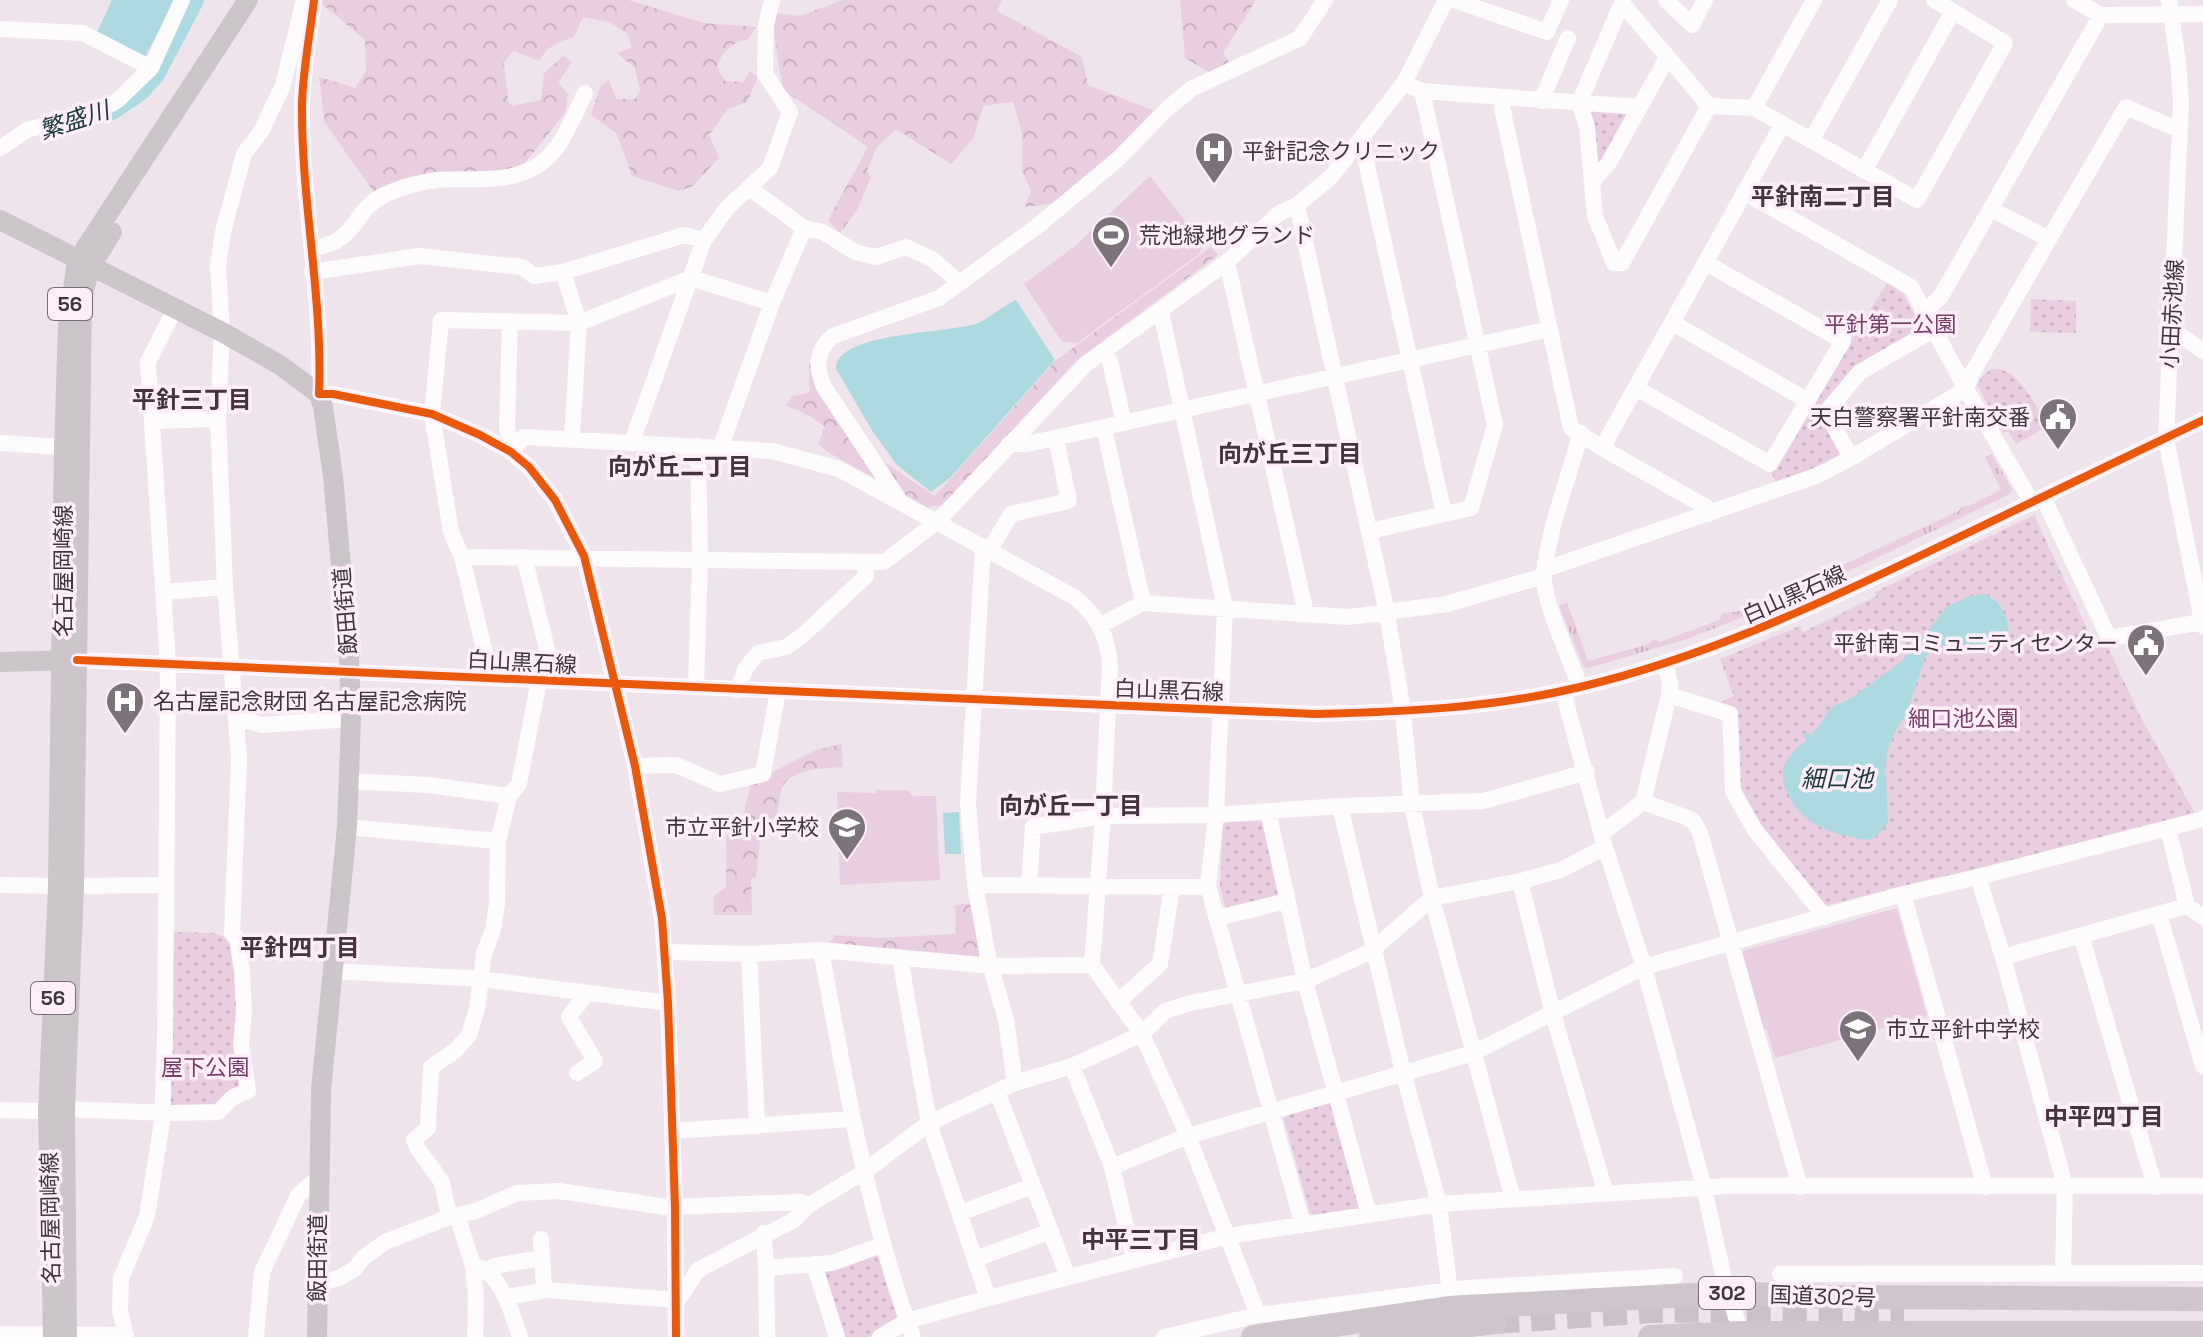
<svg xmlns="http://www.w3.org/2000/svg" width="2203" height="1337" viewBox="0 0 2203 1337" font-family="'Space Grotesk','Noto Sans JP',sans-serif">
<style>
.grass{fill:url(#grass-tufts)}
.forest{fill:url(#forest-crowns)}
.park{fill:url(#park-dots)}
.pitch{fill:#e9cde0}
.water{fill:#addae1}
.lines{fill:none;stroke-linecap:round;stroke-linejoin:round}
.river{stroke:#addae1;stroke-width:20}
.highway-tunnel{stroke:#ccc1c9;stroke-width:24;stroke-dasharray:24 12;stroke-linecap:butt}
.minor{stroke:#fdfbfc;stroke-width:16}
.major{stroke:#ccc5ca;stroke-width:20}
.highway{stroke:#cfc5cc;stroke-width:24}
.cycleway-casing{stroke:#ffeefa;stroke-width:13}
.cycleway{stroke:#e8590c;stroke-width:8}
.labels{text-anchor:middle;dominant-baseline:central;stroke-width:7;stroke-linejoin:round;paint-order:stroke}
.shield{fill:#ffeefa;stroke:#786d75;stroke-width:2}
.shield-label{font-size:20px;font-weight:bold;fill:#3e363c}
.poi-label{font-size:22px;fill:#3e363c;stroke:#ffeefa;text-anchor:start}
.street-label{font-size:22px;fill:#3e363c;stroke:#ffeefa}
.park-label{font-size:22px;fill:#783e6a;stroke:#ffeefa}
.water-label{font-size:24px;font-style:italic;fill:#17393c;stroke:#ffeefa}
.neighbourhood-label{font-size:24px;font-weight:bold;fill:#453440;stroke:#ffeefa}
</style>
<defs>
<pattern id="grass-tufts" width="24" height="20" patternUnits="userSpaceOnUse" patternTransform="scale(2)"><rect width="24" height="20" fill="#e9cde0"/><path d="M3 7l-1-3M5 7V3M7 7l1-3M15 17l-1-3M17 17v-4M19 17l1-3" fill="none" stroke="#c9b1c1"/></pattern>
<pattern id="forest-crowns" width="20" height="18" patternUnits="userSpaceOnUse" patternTransform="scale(2)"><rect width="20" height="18" fill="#e9cde0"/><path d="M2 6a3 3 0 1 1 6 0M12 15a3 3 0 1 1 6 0" fill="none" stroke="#c9b1c1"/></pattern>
<pattern id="park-dots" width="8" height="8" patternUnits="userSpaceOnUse" patternTransform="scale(2)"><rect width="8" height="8" fill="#e9cde0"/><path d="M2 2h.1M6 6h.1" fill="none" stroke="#c9b1c1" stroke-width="1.8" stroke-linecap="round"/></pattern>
</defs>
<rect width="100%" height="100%" fill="#efe4ec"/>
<path class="grass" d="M1992,454l20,35 -2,5 -211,101 -112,44 -99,29 -5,-3 -24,-59 8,-4 21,59 61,-17 5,-5 6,3 59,-22 3,-7c24,0 62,-18 81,-33l1,3 155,-72 3,-5h7l32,-16 -16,-33z"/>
<path class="forest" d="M323,0h305l76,23 52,4 -8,12c-17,4 -26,12 -31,28l8,14 19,1 5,-11 9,5 -11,26 -19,7 -19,26 10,23 -26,28 -14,5 -47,-15 -15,-42 -26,-19 9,-28 9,-7 7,19h19l5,-8 -5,-23 -18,-15 14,-5 -3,-14 -19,-12 -26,-5 -9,20c-17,5 -26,9 -35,24l-25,-10 -10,11 4,39 4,5 29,-6 3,-27 19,-17 9,6 -14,21 10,11 -3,19 -40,50 -29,14 -58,-2 -57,27 -56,-79 -6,-46 36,11 11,-17 -1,-31 -44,-37z
M843,0h159l-5,11 85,46 6,28 69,27 -46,47 -53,44 -33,4 6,-16 -9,-20v-38l-9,-31 -30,4 -9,31 -23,27 -55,-35 -19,18 -10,24 4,6 -14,33 -17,23 -12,-13 40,-73 -85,-57 -10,-62 4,-15 22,3z
M1180,0h76l-33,53 10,15 -24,4 -24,-14z
M1211,247l7,8 -141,105 -134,145 -16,2 -101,-56 -7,-7 5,-18c-11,-9 -25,-16 -38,-20l6,-10 13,-2 5,-3 -1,-28 5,-1 40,80 81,54 120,-135z
M842,744l1,23c-19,2 -52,0 -61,21 -3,10 -4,23 -5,34l-15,1 -6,55h-5l1,37h-38v-19l12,-9v-50l18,-24 7,-30 65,-33z
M970,903l11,51 -4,4 -149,-13 7,-10 42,3 79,-4 -1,-29z"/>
<path class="park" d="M1593,106l33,3 5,8 -26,46 -10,-2 -8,-48z
M1887,283l16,11 20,35 -67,42 -34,41 20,38 -2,7 -64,26 -6,-14z
M2031,299l45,2v32l-46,-1z
M1992,369c27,-3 43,38 56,57l-32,18 -8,-13 -4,2 -27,-48 6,-10z
M2034,515l62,133 11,-3 33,71 56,99 -373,91 -60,-71 -24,-44 -16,-37 2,-32 -10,-17 19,-9 -14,-37 80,-33 3,6 74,-36 -2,-4z
M1262,821l3,2 17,73 -56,14 -6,-23 3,-62 3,-3z
M174,932l40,1 17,7 14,149 -27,20 -31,1 -20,-6z
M1332,1102l30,106 -47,8 -5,-3 -26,-94 3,-4z
M879,1252l22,67 -33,18h-26l-22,-68z"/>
<path class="pitch" d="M1150,176l53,68 -4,10 -122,89 -15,-1 -38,-58 51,-38z
M876,790h32l5,6h23l4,84 -100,5 -3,-93 39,1z
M1897,908l30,108 -152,42 -8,-28h-3l-22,-79z"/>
<path class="water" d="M112,0h63l-31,59 -48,-25z
M1016,300l39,60 -105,118 -19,14 -34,-27 -24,-33 -37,-63c0,-38 115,-35 142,-46 13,-6 25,-17 38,-23z
M1983,594c19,6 25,24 26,43l-9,8 -51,-1 -9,2 -15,11 -18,56 -11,17 -8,19 -3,15 3,58 -11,14 -10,4c-16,-2 -34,-7 -49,-14 -19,-10 -43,-40 -33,-63 5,-10 14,-17 22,-23l-4,-5 3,-4 5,5 22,-30 17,-7 53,-39 45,-54 22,-10z
M959,812l2,42h-16l-2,-41z"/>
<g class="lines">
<path class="river" d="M112,110l28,-19 15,-17 39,-74"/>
<path class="highway-tunnel" d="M1495,1322l159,-11 250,-2"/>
<path class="minor" d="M314,0c-4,35 -11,69 -12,104 -1,97 21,193 17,290h14l99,20 48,21 31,17 18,15 26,33 29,56 51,210 27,153 6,84 7,204 1,130
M1454,0l93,32 14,-32
M1623,0l-1,3 87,103 45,2
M1666,0l26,25 13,-25
M1814,0l-60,108 163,92 88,-157 -71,-43
M2074,0l27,15
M2169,0l9,62 3,41 -15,335 37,188
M1622,3l-43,100 8,23 8,90 19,47h8l87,-157
M0,29l83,4 68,35
M1412,87l10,4 217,16
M1500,98l71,330 31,20 104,59 3,7
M1541,101l27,-63
M1361,139l83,375
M1811,141l79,-141
M0,148l27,-18 72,-19 19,-11 33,-32 31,-68
M1864,171l89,-160
M1592,182l16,-18 59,-106
M749,188l55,40 19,4 32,20 21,5 30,-10 26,12 28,24
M1744,192l167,95 55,102 66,114
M1297,205l90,408 16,99 9,93 20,93 81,301
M1991,209l58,30 77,-132 53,23
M313,248c46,-6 39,-38 71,-53 15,-7 36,-13 53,-15 35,-3 76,6 107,-19 19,-15 30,-46 41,-68
M1227,262l79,351
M312,272l107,-16 103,11 12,9 29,-4
M1922,310l8,-3 11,-11 160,-281 102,-1
M1161,312l64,296 -9,207 -8,72 95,338
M510,322l-3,104 4,26
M1673,323l135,78
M2171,329l32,22
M1104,351l6,10 14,62
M1636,388l134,76 73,-123 -137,-78
M152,421l66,-2
M1104,428l39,175
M572,438l7,-115 112,-45 81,25
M632,442l72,-202 23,-32 43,-40 20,-56 -25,-38 1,-48 6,-26
M0,443l64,4
M1009,444h18l523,-115
M721,446l51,-143 32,-75
M1602,448l180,-323
M511,452l13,-15 248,14 67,18 237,129c22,19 31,37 34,65l-7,153 -11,149 50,69 46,102 70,179
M1851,458l-25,-46 34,-40 73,-42
M2043,497l66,141 93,-16
M898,498l-74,-111c-9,-20 -8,-36 9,-51l106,-38 101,-74 78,-65 49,-50 24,-20 109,-51 25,-38
M1370,531l101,-23 24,-83 -73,-334
M983,547l-15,256 7,82 13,72 18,63 9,63
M989,551l22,-37 58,-13 -13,-63
M462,557l404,5
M524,557l31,124
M1546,569l270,-93 35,-18 115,-69 5,-14 78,-136
M163,592l62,-5
M1101,625l42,-22 206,14 98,-13 97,-28
M77,660l1238,54c88,-2 178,-6 265,-27 123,-29 235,-81 350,-136 91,-43 182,-87 273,-131
M491,678l-29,-121 -11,-25 -19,-118 9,-94 138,3 -16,-51 121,-37 20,5
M696,687l4,-127 -2,-114
M1580,687c-9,-26 -37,-86 -36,-111 3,-43 25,-100 37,-143
M737,690l9,-22 12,-15 28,-6 16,-11 64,-60v-14h18l54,-41 148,-157 141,-102 51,-48 19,-9 34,-28 73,-94 42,-83
M1563,691l42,156 39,120 60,221 19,86 19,63
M1669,695l61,19 3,77 22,39 70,87
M236,717l25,8 90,-6
M635,766l41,-1 44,19 43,-10 15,-83
M350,781l78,4 81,11
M1643,802l45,16 6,4 6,11 100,354
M1340,806l63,266 36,132 11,88
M1268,811l37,170 64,234
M347,827l151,14 11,-45 10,-12 20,-104
M2168,829l19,77
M1602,833l41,-31 26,-107 1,-13 -5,-18
M1978,877l25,80 62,229 -2,86
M1520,881l33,133 53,180
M0,885l58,1
M975,885l233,2
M1029,885l4,-58 70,-11 113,-1 124,-9 143,-5 104,-29
M74,886l91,-1
M1903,894l82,293
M2159,914l44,152
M1217,918l70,-17
M2081,935l74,252
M821,950c24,131 46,262 92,387
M665,952l84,2 72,-4 170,16 101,-1
M749,954l8,172
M2003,957l184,-51 16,11
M900,958l29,165 59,175
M333,971l148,8 187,24
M1118,1002l42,-38 12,-77
M1072,1066l40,101 22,93
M577,1073l18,-12 -26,-44 18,-24
M997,1091l71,186
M65,1109l107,4 46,-1 15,-15 15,-6 -7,-47 3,-34 -2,-39 -5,-33 -5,-4 7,-177 -14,-170 -7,-168 4,-87 -4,-66 5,-34 21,-78 18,-24 21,-45 21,-85
M0,1110l48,1
M672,1131l180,-12
M1112,1167l76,-31 285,-83 171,-86 259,-73 75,-17 225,-58
M960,1213l73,-27
M457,1215l16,51 3,32 -1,39
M449,1217l-7,-35 -24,-33 -4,-9 14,-12 3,-61 24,-16 14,-16 8,-26 7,-56 9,-23 4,-26 1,-63
M764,1233l2,35
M541,1239l3,51
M975,1259l76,-28
M814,1264l23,73
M473,1266c27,2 40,50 47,71
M487,1271l7,-5 47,-8
M1780,1274l423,-1
M316,1284l23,-6 16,-9 8,-11 22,-16 64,-25 27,-6 41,-18 42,-2 107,16 135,-5 8,3 55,-33 65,-49 86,-40 57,-17 70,-32 23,-23 25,-8 115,-22 65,-29 62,-54 88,-17 41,-11 44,-23
M507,1297l40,-7 128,10
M676,1303l22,-33 96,-50 15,-15
M0,1334l126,1
M126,1337l-6,-27 1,-32 26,-62 15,-94 3,-83 3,-375 -20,-302 27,-53
M256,1337l6,-65 37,-78 19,-16
M767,1337l-1,-69 66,-5 50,-18
M880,1337l27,-16 81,-23 240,-62 211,-32 290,-18h474
M1164,1337l94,-22 208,-27 209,-12"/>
<path class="major" d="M0,220l222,112 58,33 39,29 4,13 10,69 16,181 2,62 -4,108 -26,263 -4,247
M0,662l73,-2
M53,1337l-5,-226 10,-225 6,-439 4,-122 9,-64 171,-261
M67,1337l-2,-228 9,-223 8,-590 9,-30 21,-34"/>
<path class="highway" d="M1253,1337l196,-29 279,-15 105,4 370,2
M1371,1337l124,-15
M1650,1337l91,-4h462"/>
<g class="cycleway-casing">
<path id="cycleway" d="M314,0c-4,35 -11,69 -12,104 -1,97 21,193 17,290h14l99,20 48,21 31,17 18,15 26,33 29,56 51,210 27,153 6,84 7,204 1,130
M77,660l1238,54c88,-2 178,-6 265,-27 123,-29 235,-81 350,-136 91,-43 182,-87 273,-131"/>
</g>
<use href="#cycleway" class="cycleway"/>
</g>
<defs>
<g id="hospital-pin" transform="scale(2)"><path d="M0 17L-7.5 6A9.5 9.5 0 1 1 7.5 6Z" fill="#7c737a" stroke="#ffeefa"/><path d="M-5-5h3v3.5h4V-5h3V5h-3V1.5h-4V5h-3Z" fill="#fff"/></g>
<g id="stadium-pin" transform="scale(2)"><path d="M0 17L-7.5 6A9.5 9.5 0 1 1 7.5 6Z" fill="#7c737a" stroke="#ffeefa"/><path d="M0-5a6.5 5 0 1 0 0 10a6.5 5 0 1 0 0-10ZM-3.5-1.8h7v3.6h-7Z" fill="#fff"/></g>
<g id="civic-pin" transform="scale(2)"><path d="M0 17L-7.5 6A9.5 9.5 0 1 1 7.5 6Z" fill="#7c737a" stroke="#ffeefa"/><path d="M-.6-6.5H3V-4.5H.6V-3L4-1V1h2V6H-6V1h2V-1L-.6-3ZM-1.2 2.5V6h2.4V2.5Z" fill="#fff"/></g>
<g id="school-pin" transform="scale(2)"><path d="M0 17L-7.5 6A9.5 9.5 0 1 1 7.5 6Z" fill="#7c737a" stroke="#ffeefa"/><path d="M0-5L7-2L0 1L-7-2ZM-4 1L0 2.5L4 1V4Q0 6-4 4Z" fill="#fff"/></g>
</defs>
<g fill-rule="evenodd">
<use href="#hospital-pin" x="1214" y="151"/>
<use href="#stadium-pin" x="1111" y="235"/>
<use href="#civic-pin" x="2058" y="417"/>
<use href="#civic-pin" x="2146" y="643"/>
<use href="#hospital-pin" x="125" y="701"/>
<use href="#school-pin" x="847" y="827"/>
<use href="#school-pin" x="1858" y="1029"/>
</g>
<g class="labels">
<g class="shield">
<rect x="48" y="288" width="44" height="32" rx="6"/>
<rect x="31" y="982" width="44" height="32" rx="6"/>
<rect x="1699" y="1277" width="56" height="32" rx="6"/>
</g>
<g class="shield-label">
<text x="70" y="304">56</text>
<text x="53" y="998">56</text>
<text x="1727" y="1293">302</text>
</g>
<g class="poi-label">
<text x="1242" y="151">平針記念クリニック</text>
<text x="1139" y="235">荒池緑地グランド</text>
<text x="2030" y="417" text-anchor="end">天白警察署平針南交番</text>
<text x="2118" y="643" text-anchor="end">平針南コミュニティセンター</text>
<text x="153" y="701">名古屋記念財団 名古屋記念病院</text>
<text x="819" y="827" text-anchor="end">市立平針小学校</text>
<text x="1886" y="1029">市立平針中学校</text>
</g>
<g class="street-label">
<text transform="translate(2172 314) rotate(-87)">小田赤池線</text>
<text transform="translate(63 571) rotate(-90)">名古屋岡崎線</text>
<text transform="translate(1794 594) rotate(-24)">白山黒石線</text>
<text transform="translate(345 611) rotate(-95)">飯田街道</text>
<text transform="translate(522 662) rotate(3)">白山黒石線</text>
<text transform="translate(1169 690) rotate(2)">白山黒石線</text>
<text transform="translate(50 1218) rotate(-91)">名古屋岡崎線</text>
<text transform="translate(317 1258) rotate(-90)">飯田街道</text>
<text transform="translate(1823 1296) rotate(2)">国道302号</text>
</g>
<g class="park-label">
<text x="1890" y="324">平針第一公園</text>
<text x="1963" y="718">細口池公園</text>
<text x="205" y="1067">屋下公園</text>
</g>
<g class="water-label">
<text transform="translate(74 120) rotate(-18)">繁盛川</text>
<text x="1837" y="778">細口池</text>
</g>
<g class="neighbourhood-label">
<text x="1823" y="196">平針南二丁目</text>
<text x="192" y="399">平針三丁目</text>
<text x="1290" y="453">向が丘三丁目</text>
<text x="680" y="466">向が丘二丁目</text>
<text x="1071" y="805">向が丘一丁目</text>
<text x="300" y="947">平針四丁目</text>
<text x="2104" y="1116">中平四丁目</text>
<text x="1141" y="1239">中平三丁目</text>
</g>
</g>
</svg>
